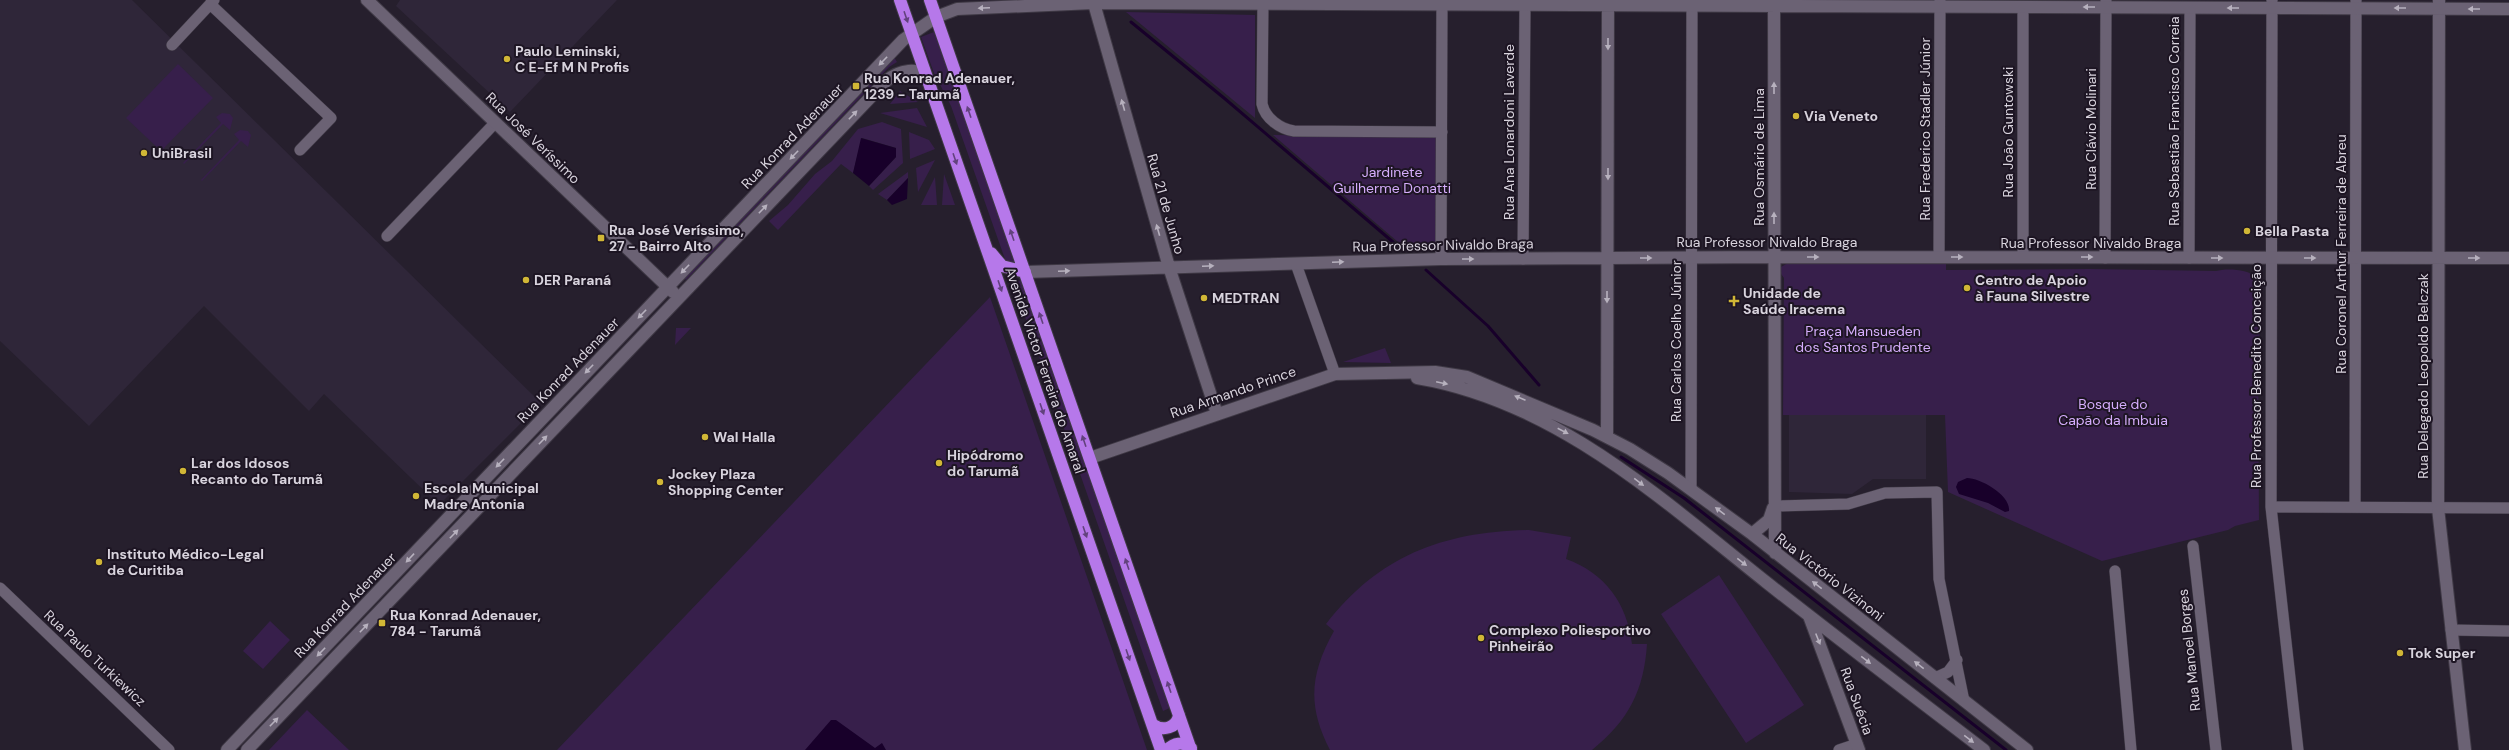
<svg xmlns="http://www.w3.org/2000/svg" width="2509" height="750" viewBox="0 0 2509 750" font-family="'DM Sans',sans-serif">
<style>
.built{fill:#2f2639}
.green{fill:#371f4b}
.water{fill:#18002a}
.lines{fill:none;stroke-linecap:round;stroke-linejoin:round}
.stream{stroke:#18002a;stroke-width:3}
.street-casing{stroke:#3f3945;stroke-width:12}
.secondary-casing{stroke:#3f3945;stroke-width:14}
.highway-casing{stroke:#3f3945;stroke-width:14}
.street{stroke:#6b6274;stroke-width:11}
.secondary{stroke:#6b6274;stroke-width:12}
.highway{stroke:#b678ea;stroke-width:12}
.oneway{fill:#b7b1be}
.oneway2{fill:#62427d}
.poi-dot{fill:#d1b736;stroke:#1d1523;stroke-width:1.5}
.labels{text-anchor:middle;dominant-baseline:central;stroke-width:4;stroke-linejoin:round;paint-order:stroke}
.poi-label{font-size:14px;font-weight:bold;fill:#d8d3dd;stroke:#1d1523;text-anchor:start}
.street-label{font-size:14px;fill:#d8d3dd;stroke:#1d1523}
.park-label{font-size:14px;fill:#d5adfc;stroke:#1d1523}
</style>
<rect width="100%" height="100%" fill="#261f2d"/>
<path class="built" d="M0,0h132l409,403 -102,102 -115,-111 -15,17 -105,-105 -115,120 -89,-85z
M400,0h217l-107,112 -114,-106z
M1789,415h137v64h-53l-21,15 -63,-2z"/>
<path class="green" d="M1126,12l129,3v103z
M934,32l82,231 -10,-1 -55,-156 -17,-33 -13,-36z
M894,57l3,5 -8,5 -203,213 -2,-2z
M178,64l35,34 -52,53 -35,-33z
M900,91l18,11 -28,2z
M917,108l10,19 -47,-14z
M222,113l8,1 3,4 -3,12 -7,-6 -39,40 -1,-1 38,-40 -5,-6z
M882,122l19,7 2,34 -30,27 -4,-4 27,-29v-9l-34,-10 -9,35 -12,-9 -63,66 -9,-9 19,-16 27,-31 17,-13 26,-32z
M240,130l8,1 3,4 -3,12 -7,-6 -39,40 -1,-1 38,-40 -5,-6z
M909,132l20,8 6,9 -25,10z
M1273,135l163,2v110l-31,1z
M935,160l-17,32 -2,-24z
M908,172v6l-21,22 -9,-6z
M944,174l11,31h-13z
M935,177l2,28h-16z
M1788,263l158,1v6l143,-1 127,2c10,-3 32,-2 40,6v16l4,6 1,18 -3,33 1,170 -24,6 -7,4 -126,31 -154,-69 -3,-77h-162l1,-137 -5,-7 2,-4z
M1011,278l12,4 4,11 -9,3z
M990,297l157,453h-590z
M1031,305l141,402 -9,4 -141,-403z
M676,328h15l-16,17z
M1385,348l6,15 -48,-1z
M1529,530l42,7 -5,22c39,14 61,44 66,85h15c-3,46 -18,76 -55,106h-262c-23,-44 -20,-76 4,-119l-8,-7c54,-69 117,-92 203,-94z
M1719,575l85,130 -58,38 -85,-129z
M270,621l20,19 -27,29 -20,-18z
M307,710l42,40h-80z"/>
<path class="water" d="M861,138l35,10v9l-27,29 -16,-13z
M908,178l-1,21 -15,6 -5,-5z
M1967,478c13,0 44,17 42,33l-4,1 -17,-9 -29,-9 -3,-7 2,-5z
M831,720h5l39,28 7,-5 4,7h-81z"/>
<g class="lines">
<path class="stream" d="M1131,22l93,76 169,144
M1426,270l62,56 51,59
M1621,457l63,41 322,252"/>
<g class="street-casing">
<path id="street" d="M1263,0l-1,104c3,14 18,25 32,27l148,1
M2272,0l-1,507 27,243
M210,4l121,114 -31,32
M172,45l42,-45
M387,236l108,-113
M1939,257l1,-257
M2023,257v-250
M2105,258l1,-258
M2189,258l1,-250
M1441,259l1,-259
M1523,259l2,-254
M1296,264l39,110
M1691,489l1,-489
M1774,506l74,-2 37,-11 52,-1 2,87 25,122
M2271,507l238,1
M2355,507l1,-507
M2193,546l23,204
M2115,571l16,179
M0,588l169,162
M2451,630l58,1
M1935,678l13,-6 9,-12
M1839,750l18,-6"/>
</g>
<g class="secondary-casing">
<path id="secondary" d="M367,0l306,292
M1093,0l76,267 48,147
M1774,0l1,553
M2439,0l-1,508 27,242
M1025,272l416,-13 333,-2 735,1
M1417,378c138,23 243,120 349,204 72,57 145,112 218,168
M1607,437l1,-437
M1090,458l245,-84 100,-2 32,5 126,53 37,19 38,24 84,61 275,216
M1752,534l17,-14 4,-12
M1809,616l50,134
M227,750l676,-710 33,-23 21,-8 136,-6 1416,6
M247,750l639,-669c12,-10 34,-17 43,1"/>
</g>
<g class="highway-casing">
<path id="highway" d="M900,0l261,750
M930,0l261,750
M991,253l11,13 23,6
M1152,724c11,8 25,4 27,-9
M1167,750c7,-7 16,-9 24,-2"/>
</g>
<use href="#street" class="street"/>
<use href="#secondary" class="secondary"/>
<use href="#highway" class="highway"/>
</g>
<defs><path id="oneway-solid" d="M-6-.8H1V-3.2L6.5 0L1 3.2V.8H-6Z"/></defs>
<g class="oneway">
<use href="#oneway-solid" transform="translate(2089 7) rotate(-180)"/>
<use href="#oneway-solid" transform="translate(984 8) rotate(178)"/>
<use href="#oneway-solid" transform="translate(2233 8) rotate(-180)"/>
<use href="#oneway-solid" transform="translate(2400 8) rotate(-180)"/>
<use href="#oneway-solid" transform="translate(2474 9) rotate(-180)"/>
<use href="#oneway-solid" transform="translate(1608 44) rotate(90)"/>
<use href="#oneway-solid" transform="translate(883 61) rotate(134)"/>
<use href="#oneway-solid" transform="translate(1774 88) rotate(-90)"/>
<use href="#oneway-solid" transform="translate(1123 105) rotate(-106)"/>
<use href="#oneway-solid" transform="translate(853 115) rotate(-46)"/>
<use href="#oneway-solid" transform="translate(794 155) rotate(134)"/>
<use href="#oneway-solid" transform="translate(1608 174) rotate(90)"/>
<use href="#oneway-solid" transform="translate(763 209) rotate(-46)"/>
<use href="#oneway-solid" transform="translate(1774 218) rotate(-90)"/>
<use href="#oneway-solid" transform="translate(1158 230) rotate(-106)"/>
<use href="#oneway-solid" transform="translate(1813 257)"/>
<use href="#oneway-solid" transform="translate(1957 257)"/>
<use href="#oneway-solid" transform="translate(2087 257)"/>
<use href="#oneway-solid" transform="translate(1646 258)"/>
<use href="#oneway-solid" transform="translate(2217 258)"/>
<use href="#oneway-solid" transform="translate(2310 258)"/>
<use href="#oneway-solid" transform="translate(2474 258)"/>
<use href="#oneway-solid" transform="translate(1468 259)"/>
<use href="#oneway-solid" transform="translate(1338 262) rotate(-2)"/>
<use href="#oneway-solid" transform="translate(1208 266) rotate(-2)"/>
<use href="#oneway-solid" transform="translate(685 269) rotate(134)"/>
<use href="#oneway-solid" transform="translate(1064 271) rotate(-2)"/>
<use href="#oneway-solid" transform="translate(1607 297) rotate(90)"/>
<use href="#oneway-solid" transform="translate(642 314) rotate(134)"/>
<use href="#oneway-solid" transform="translate(589 369) rotate(134)"/>
<use href="#oneway-solid" transform="translate(1442 383) rotate(12)"/>
<use href="#oneway-solid" transform="translate(1520 398) rotate(-157)"/>
<use href="#oneway-solid" transform="translate(1563 431) rotate(27)"/>
<use href="#oneway-solid" transform="translate(543 440) rotate(-46)"/>
<use href="#oneway-solid" transform="translate(500 463) rotate(134)"/>
<use href="#oneway-solid" transform="translate(1639 482) rotate(37)"/>
<use href="#oneway-solid" transform="translate(1720 511) rotate(-143)"/>
<use href="#oneway-solid" transform="translate(454 534) rotate(-46)"/>
<use href="#oneway-solid" transform="translate(410 558) rotate(133)"/>
<use href="#oneway-solid" transform="translate(1742 562) rotate(38)"/>
<use href="#oneway-solid" transform="translate(1817 585) rotate(-142)"/>
<use href="#oneway-solid" transform="translate(364 628) rotate(-46)"/>
<use href="#oneway-solid" transform="translate(1818 639) rotate(68)"/>
<use href="#oneway-solid" transform="translate(321 652) rotate(134)"/>
<use href="#oneway-solid" transform="translate(1866 660) rotate(37)"/>
<use href="#oneway-solid" transform="translate(1919 665) rotate(-142)"/>
<use href="#oneway-solid" transform="translate(274 722) rotate(-46)"/>
<use href="#oneway-solid" transform="translate(1969 739) rotate(37)"/>
</g>
<g class="oneway2">
<use href="#oneway-solid" transform="translate(906 17) rotate(71)"/>
<use href="#oneway-solid" transform="translate(969 112) rotate(-109)"/>
<use href="#oneway-solid" transform="translate(955 159) rotate(71)"/>
<use href="#oneway-solid" transform="translate(1012 235) rotate(-109)"/>
<use href="#oneway-solid" transform="translate(1000 286) rotate(71)"/>
<use href="#oneway-solid" transform="translate(1041 318) rotate(-109)"/>
<use href="#oneway-solid" transform="translate(1042 409) rotate(71)"/>
<use href="#oneway-solid" transform="translate(1084 441) rotate(-109)"/>
<use href="#oneway-solid" transform="translate(1085 532) rotate(71)"/>
<use href="#oneway-solid" transform="translate(1127 564) rotate(-109)"/>
<use href="#oneway-solid" transform="translate(1128 655) rotate(71)"/>
<use href="#oneway-solid" transform="translate(1169 687) rotate(-109)"/>
</g>
<g class="poi-dot">
<circle cx="507" cy="59" r="4"/>
<rect x="852" y="82" width="8" height="8" rx="2"/>
<circle cx="1796" cy="116" r="4"/>
<circle cx="144" cy="153" r="4"/>
<circle cx="2247" cy="231" r="4"/>
<rect x="597" y="234" width="8" height="8" rx="2"/>
<circle cx="526" cy="280" r="4"/>
<circle cx="1967" cy="288" r="4"/>
<circle cx="1204" cy="298" r="4"/>
<path d="M1732 295h4v4h4v4h-4v4h-4v-4h-4v-4h4z"/>
<circle cx="705" cy="437" r="4"/>
<circle cx="939" cy="463" r="4"/>
<circle cx="183" cy="471" r="4"/>
<circle cx="660" cy="482" r="4"/>
<circle cx="416" cy="496" r="4"/>
<circle cx="99" cy="562" r="4"/>
<rect x="378" y="619" width="8" height="8" rx="2"/>
<circle cx="1481" cy="638" r="4"/>
<circle cx="2400" cy="653" r="4"/>
</g>
<g class="labels">
<g class="poi-label">
<text x="515" y="51">Paulo Leminski,<tspan x="515" dy="16">C E-Ef M N Profis</tspan></text>
<text x="864" y="78">Rua Konrad Adenauer,<tspan x="864" dy="16">1239 - Tarumã</tspan></text>
<text x="1804" y="116">Via Veneto</text>
<text x="152" y="153">UniBrasil</text>
<text x="609" y="230">Rua José Veríssimo,<tspan x="609" dy="16">27 - Bairro Alto</tspan></text>
<text x="2255" y="231">Bella Pasta</text>
<text x="534" y="280">DER Paraná</text>
<text x="1975" y="280">Centro de Apoio<tspan x="1975" dy="16">à Fauna Silvestre</tspan></text>
<text x="1743" y="293">Unidade de<tspan x="1743" dy="16">Saúde Iracema</tspan></text>
<text x="1212" y="298">MEDTRAN</text>
<text x="713" y="437">Wal Halla</text>
<text x="947" y="455">Hipódromo<tspan x="947" dy="16">do Tarumã</tspan></text>
<text x="191" y="463">Lar dos Idosos<tspan x="191" dy="16">Recanto do Tarumã</tspan></text>
<text x="668" y="474">Jockey Plaza<tspan x="668" dy="16">Shopping Center</tspan></text>
<text x="424" y="488">Escola Municipal<tspan x="424" dy="16">Madre Antonia</tspan></text>
<text x="107" y="554">Instituto Médico-Legal<tspan x="107" dy="16">de Curitiba</tspan></text>
<text x="390" y="615">Rua Konrad Adenauer,<tspan x="390" dy="16">784 - Tarumã</tspan></text>
<text x="1489" y="630">Complexo Poliesportivo<tspan x="1489" dy="16">Pinheirão</tspan></text>
<text x="2408" y="653">Tok Super</text>
</g>
<g class="street-label">
<text transform="translate(2174 121) rotate(-90)">Rua Sebastião Francisco Correia</text>
<text transform="translate(1925 129) rotate(-90)">Rua Frederico Stadler Júnior</text>
<text transform="translate(2091 129) rotate(-90)">Rua Clávio Molinari</text>
<text transform="translate(1509 132) rotate(-90)">Rua Ana Lonardoni Laverde</text>
<text transform="translate(2008 132) rotate(-90)">Rua João Guntowski</text>
<text transform="translate(792 136) rotate(-46)">Rua Konrad Adenauer</text>
<text transform="translate(533 138) rotate(44)">Rua José Veríssimo</text>
<text transform="translate(1759 157) rotate(-90)">Rua Osmário de Lima</text>
<text transform="translate(1166 204) rotate(74)">Rua 21 de Junho</text>
<text x="1767" y="242">Rua Professor Nivaldo Braga</text>
<text x="2091" y="243">Rua Professor Nivaldo Braga</text>
<text transform="translate(1443 245) rotate(-1)">Rua Professor Nivaldo Braga</text>
<text transform="translate(2341 254) rotate(-90)">Rua Coronel Arthur Ferreira de Abreu</text>
<text transform="translate(1676 341) rotate(-90)">Rua Carlos Coelho Júnior</text>
<text transform="translate(568 370) rotate(-46)">Rua Konrad Adenauer</text>
<text transform="translate(1045 370) rotate(71)">Avenida Victor Ferreira do Amaral</text>
<text transform="translate(2256 376) rotate(-90)">Rua Professor Benedito Conceição</text>
<text transform="translate(2423 376) rotate(-90)">Rua Delegado Leopoldo Belczak</text>
<text transform="translate(1233 392) rotate(-19)">Rua Armando Prince</text>
<text transform="translate(1830 577) rotate(38)">Rua Victório Vizinoni</text>
<text transform="translate(345 605) rotate(-46)">Rua Konrad Adenauer</text>
<text transform="translate(2189 650) rotate(-96)">Rua Manoel Borges</text>
<text transform="translate(95 658) rotate(43)">Rua Paulo Turkiewicz</text>
<text transform="translate(1857 701) rotate(70)">Rua Suécia</text>
</g>
<g class="park-label">
<text x="1392" y="172">Jardinete<tspan x="1392" dy="16">Guilherme Donatti</tspan></text>
<text x="1863" y="331">Praça Mansueden<tspan x="1863" dy="16">dos Santos Prudente</tspan></text>
<text x="2113" y="404">Bosque do<tspan x="2113" dy="16">Capão da Imbuia</tspan></text>
</g>
</g>
</svg>
